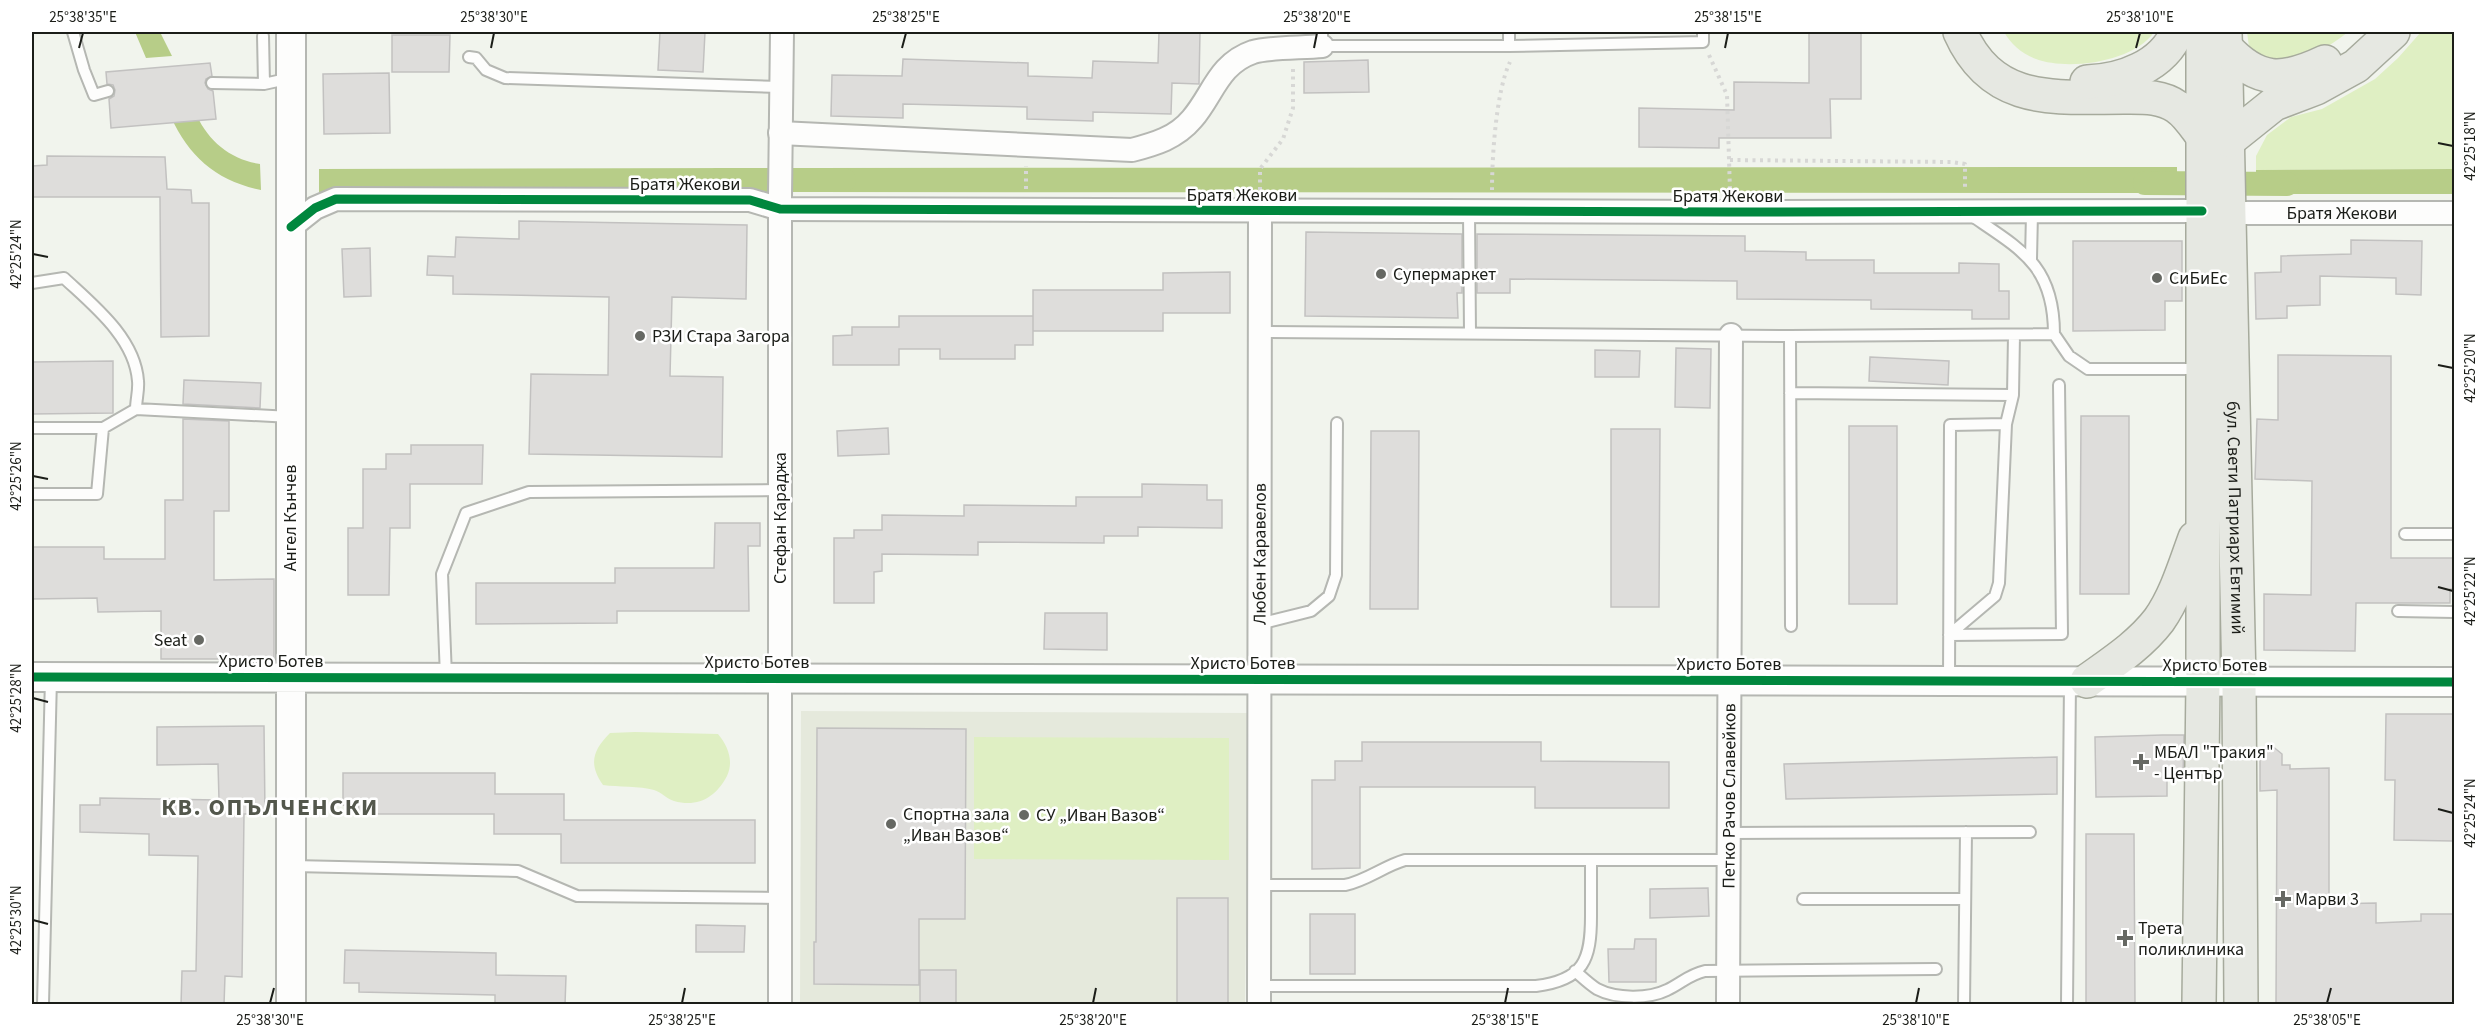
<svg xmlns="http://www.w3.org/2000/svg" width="2486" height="1036" viewBox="0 0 2486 1036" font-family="'Source Sans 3',sans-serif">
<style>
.built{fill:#e5e9dc}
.green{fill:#dfefc3}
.water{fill:#b7cd88}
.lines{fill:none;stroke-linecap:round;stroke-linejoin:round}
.canal{stroke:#b7cd88;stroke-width:24}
.building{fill:#dedddb;stroke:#c2c1c0;stroke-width:1.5}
.service-casing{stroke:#b5b7b2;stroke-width:14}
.minor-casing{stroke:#b5b7b2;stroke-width:26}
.tertiary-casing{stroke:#b5b7b2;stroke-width:32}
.primary-casing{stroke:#a6aa9c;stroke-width:36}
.path{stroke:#d7d7d5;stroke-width:4;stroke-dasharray:3 4.5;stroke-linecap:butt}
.service{stroke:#fdfdfc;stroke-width:10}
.minor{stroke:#fdfdfc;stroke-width:22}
.tertiary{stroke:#fdfdfc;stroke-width:28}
.primary{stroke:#e6e8e2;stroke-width:33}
.cycleway-casing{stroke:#fff;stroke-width:13}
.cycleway{stroke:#00873e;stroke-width:9}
.ticks{fill:none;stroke:#1b1d18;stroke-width:2}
.poi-dot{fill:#666863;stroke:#fff;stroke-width:2}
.labels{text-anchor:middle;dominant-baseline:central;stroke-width:5;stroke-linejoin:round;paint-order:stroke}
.street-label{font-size:18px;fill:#1b1d18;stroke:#fff}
.poi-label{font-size:18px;fill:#1b1d18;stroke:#fff;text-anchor:start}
.district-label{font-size:24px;font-weight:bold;letter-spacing:1.5px;fill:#53574c;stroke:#fff}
.neatline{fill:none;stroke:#1b1d18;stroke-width:2}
.ticks-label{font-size:15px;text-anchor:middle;fill:#1b1d18}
</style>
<rect width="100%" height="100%" fill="#f1f4ed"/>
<path class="built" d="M801,711l448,2 -4,291h-445z"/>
<path class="green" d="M2004,32h150c-20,30 -86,39 -118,27 -14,-5 -25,-15 -32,-27z
M2247,32h101c-17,13 -41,29 -63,32 -9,1 -23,-7 -32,-10l-4,-7z
M2421,32h33v137l-198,1v-14l11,-21 24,-18 31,-8 53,-30 23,-21z
M635,732l83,2c10,12 16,27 9,42 -11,21 -29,32 -53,25 -7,-2 -13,-9 -20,-11 -14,-4 -36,-3 -51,-5 -15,-21 -10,-35 7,-52z
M974,737l255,1v122l-255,-1z"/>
<path class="water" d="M135,32h25l12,24 -26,2z
M197,116c12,26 35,44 63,48l1,26c-44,-9 -72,-33 -90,-73z
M2177,167v26l-1366,-1v-24z
M749,168v22l-430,2v-23z
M2454,169v25h-198v-24z"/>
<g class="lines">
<path class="canal" d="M717,180h127
M2145,183l142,1"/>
</g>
<path class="building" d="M660,32h45l-2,40 -45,-2z
M1159,32h41l-1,52 -27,-1 -1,31 -78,-2v9l-66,-2v-12l-124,-3v14l-72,-2 1,-41 70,1 1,-17 125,4v13l64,2 1,-17 65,2z
M1809,32h52v67h-31l1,39h-112v10l-80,-1v-39l95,2v-28l75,1z
M392,35h58l-1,37h-57z
M1368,60l1,32 -65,1v-31z
M210,63l2,13 -6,3 -1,4 3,6 5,2 3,28 -105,9 -2,-29 5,-3 1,-6 -2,-5 -6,-1 -1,-12z
M389,73l1,60 -66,1 -1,-60z
M47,156l118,1 2,32 24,1 1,13h17v133l-48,1 -1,-140h-128v-31l15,-1z
M519,221l228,4 -1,74 -74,-2 -2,79 53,1 -1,80 -193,-3 2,-80 77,1 1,-78 -156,-3v-18l-26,-1 1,-19 27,1 1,-20 63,2z
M1306,232l156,2v59h-5l1,25 -153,-2z
M1477,234l268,2v15l61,1v8h68v13h85v-10l40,1v27h10v28h-37v-9l-101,-1v-9l-134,-1v-18l-227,-2v14h-33z
M2351,240l71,1 -1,54 -25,-1v-16l-76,-2v29l-33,1v12l-31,1 -1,-46 26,-1v-16l70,-2z
M2073,241h109v60h-17v29l-92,1z
M370,248l1,48 -27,1 -2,-48z
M1230,272v41h-67v18h-130v-41h130v-17z
M899,316h134v29h-18v14h-75v-10h-41v16h-66v-29l19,-1v-8h47z
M1676,348l35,1 -1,59 -35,-1z
M1595,350l45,1 -1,26h-44z
M2278,355l113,1v202h63v31h-4v14h-94l-1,48 -91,-1v-56l47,1 1,-114 -57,-2 2,-60 21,1z
M1870,357l79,4 -1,24 -79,-4z
M113,361v52l-81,1v-52z
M184,380l77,3 -1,25 -77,-4z
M2081,416h48v178h-49z
M183,419l46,2v90h-15v69l60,-1v80h-113v-48l-63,1 -1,-14 -65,1v-52h72v12h61v-59h18z
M1849,426h48v178h-48z
M888,428l1,26 -51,2 -1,-25z
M1611,429h49l-1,178h-48z
M1371,431h48l-1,178h-48z
M411,445h72l-1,39h-72v44h-20l-1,67h-41v-67h15v-59h23v-15h25z
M1142,484l65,1v15h15v28l-84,-1v9h-34v7l-126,-1v13l-96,-1v17l-8,1v31h-40v-65h20v-8h28v-15l82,1v-11l112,1v-9h66z
M715,523h45v23h-12l1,65h-132v12l-141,1v-41h139v-15h99z
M1045,613h62v37l-63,-1z
M2386,714h68l-1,127 -59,-1 1,-60h-10z
M264,726l1,88h-21l-2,163 -17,-1 -1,29h-43l1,-34h14l2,-115 -49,-1v-21l-69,-2v-27h20v-7l119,2 -1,-36 -61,1v-38z
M817,728l149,1 -1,190h-46v66l-105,-1v-42h2z
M2163,735h21l-1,42h-16v19l-71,1 -1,-60z
M1362,742h179v19l128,1v46h-134v-21h-175v81l-48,1v-89h23v-19h27z
M2271,745l11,9v11h8v4l39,-1v136l47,-1v20l45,-2v-7h32v91h-177l1,-215 -17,1v-34z
M2057,757v37l-271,5 -2,-35z
M343,773h152v21h69v26h191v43h-194v-29h-67v-20h-136v-9h-15z
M2086,834h48l1,171h-49z
M1708,888l1,28 -59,2v-29z
M1177,898h51v107h-51z
M1310,914h45v60h-45z
M696,925l49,1 -1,26h-48z
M1635,939h21v43h-47l-1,-33h26z
M345,950l151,3v22l70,1 -1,29h-70v-10l-136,-3v-9h-15z
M920,970h36v35h-36z"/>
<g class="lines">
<g class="service-casing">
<path id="service" d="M73,32l11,38 10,25 14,-4
M1322,32v14h187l194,-4v-10
M1509,32v14
M263,36l1,48
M469,57l7,1 10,12 19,8 276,9
M212,83l52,1 27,-6
M1469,212l1,121
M2031,259l1,-46
M32,283l32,-5c29,27 71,60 74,103 1,9 -2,19 -2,28l155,8
M1259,332l531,4 264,-2c0,-68 -32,-84 -82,-118
M2054,334l15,22 19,13h112
M1790,336l1,290
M1790,393l223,2
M32,428h71l33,-19
M32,494h65l6,-66
M2405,534h49
M2398,611l56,1
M1259,624l52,-13 18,-15 7,-21 1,-152
M1949,635l113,-1 -3,-249
M1949,635l46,-39 4,-13 7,-159 7,-29 1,-60
M446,677l-4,-103 24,-61 63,-21 251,-2
M1949,681l1,-256 56,-1
M1729,833l301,-1
M293,866l225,5 59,25 203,2
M1259,885h86c21,-4 39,-19 60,-25h324
M1803,899h162
M1575,971c7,6 14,13 22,18 19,10 52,10 70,1 15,-7 21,-15 38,-19l231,-2
M1259,986h277c48,-6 55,-26 55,-70 0,-19 0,-38 0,-56
M43,1004l8,-326
M1964,1004l2,-172
M2067,1004l3,-322"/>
</g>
<g class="minor-casing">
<g id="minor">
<path d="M780,133l352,17c23,-6 44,-12 60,-31 21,-24 26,-55 61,-67 17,-5 50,-4 69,-6"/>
<path id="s1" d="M2230,213h224"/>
<path d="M291,227l24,-19 21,-9 414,1 30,9 949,3 473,-1"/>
<path d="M780,1004v-808l2,-164"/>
<path id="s2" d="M1259,1004l1,-792"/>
<path id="s3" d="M1728,1004l3,-669"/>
</g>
</g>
<g class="tertiary-casing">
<path id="tertiary" d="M32,677l2422,5
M291,1004v-972"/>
</g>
<g class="primary-casing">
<g id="primary">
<path d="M1960,32c33,74 95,65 164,65 19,0 37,-1 53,10 11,7 19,21 27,31"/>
<path id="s4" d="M2225,32l14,650 2,322"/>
<path d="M2226,48c32,35 57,34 99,14"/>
<path d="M2087,82c35,-1 76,-16 90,-50"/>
<path d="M2229,140l45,-36 42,-16 40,-22 37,-34"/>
<path d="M2087,681c25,-18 53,-36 72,-61 17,-24 26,-55 36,-82"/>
<path d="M2199,1004l4,-322v-650"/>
</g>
</g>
<path class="path" d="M1709,55l18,40 3,96
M1730,160l222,2 13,2v27
M1026,189v-23
M1260,190v-21l23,-30 10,-31v-39
M1492,190c0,-33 4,-99 18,-128"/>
<use href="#service" class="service"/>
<use href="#minor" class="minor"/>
<use href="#tertiary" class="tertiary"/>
<use href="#primary" class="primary"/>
<g class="cycleway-casing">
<path id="cycleway" d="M291,227l24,-19 21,-9 414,1 30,9 949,3 473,-1
M32,677l2422,5"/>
</g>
<use href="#cycleway" class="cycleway"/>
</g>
<path class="ticks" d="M79,48l4,-15M491,48l3,-15M902,48l4,-15M1314,48l3,-15M1725,48l3,-15M2136,48l4,-15M2438,143l15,3M33,254l15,3M2438,365l15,3M33,476l15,3M2438,587l15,4M33,698l15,4M2438,809l15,4M33,920l15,4M270,1003l4,-15M682,1003l3,-15M1093,1003l3,-15M1505,1003l3,-15M1916,1003l3,-15M2327,1003l4,-15"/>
<g class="poi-dot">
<circle cx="1381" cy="274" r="6"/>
<circle cx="2157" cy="278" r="6"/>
<circle cx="640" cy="336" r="6"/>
<circle cx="199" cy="640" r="6"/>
<path d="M2138 753h6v6h6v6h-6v6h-6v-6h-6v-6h6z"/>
<circle cx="1024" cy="815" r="6"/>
<circle cx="891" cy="824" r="6"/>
<path d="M2280 890h6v6h6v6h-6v6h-6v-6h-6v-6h6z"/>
<path d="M2122 929h6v6h6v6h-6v6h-6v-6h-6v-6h6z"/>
</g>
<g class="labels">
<g class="street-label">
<text x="685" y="184">Братя Жекови</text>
<text x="1242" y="195">Братя Жекови</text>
<text x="1728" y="196">Братя Жекови</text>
<text stroke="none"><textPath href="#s1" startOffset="112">Братя Жекови</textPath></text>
<text transform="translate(290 518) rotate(-90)">Ангел Кънчев</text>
<text transform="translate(780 518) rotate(-90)">Стефан Караджа</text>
<text stroke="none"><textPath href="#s4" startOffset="486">бул. Свети Патриарх Евтимий</textPath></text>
<text stroke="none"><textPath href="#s2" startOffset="450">Любен Каравелов</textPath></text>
<text x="271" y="661">Христо Ботев</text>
<text x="757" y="662">Христо Ботев</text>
<text x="1243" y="663">Христо Ботев</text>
<text x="1729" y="664">Христо Ботев</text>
<text x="2215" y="665">Христо Ботев</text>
<text stroke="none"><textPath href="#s3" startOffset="208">Петко Рачов Славейков</textPath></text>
</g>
<g class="poi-label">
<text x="1393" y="274">Супермаркет</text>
<text x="2169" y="278">СиБиЕс</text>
<text x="652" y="336">РЗИ Стара Загора</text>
<text x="187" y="640" text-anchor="end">Seat</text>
<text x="2154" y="752">МБАЛ "Тракия"<tspan x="2154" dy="21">- Център</tspan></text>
<text x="903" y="814">Спортна зала<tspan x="903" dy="21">„Иван Вазов“</tspan></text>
<text x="1036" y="815">СУ „Иван Вазов“</text>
<text x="2295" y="899">Марви 3</text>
<text x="2138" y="928">Трета<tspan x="2138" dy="21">поликлиника</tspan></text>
</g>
<g class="district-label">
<text x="270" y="807">КВ. ОПЪЛЧЕНСКИ</text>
</g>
</g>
<rect width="2486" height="1036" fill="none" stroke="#ffffff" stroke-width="66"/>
<rect x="33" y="33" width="2420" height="970" class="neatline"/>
<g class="ticks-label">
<text x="83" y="22">25°38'35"E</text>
<text x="494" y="22">25°38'30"E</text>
<text x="906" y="22">25°38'25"E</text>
<text x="1317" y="22">25°38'20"E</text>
<text x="1728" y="22">25°38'15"E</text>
<text x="2140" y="22">25°38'10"E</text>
<text transform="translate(2470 146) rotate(-90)" y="5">42°25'18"N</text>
<text transform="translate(16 254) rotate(-90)" y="5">42°25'24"N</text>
<text transform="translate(2470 368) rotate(-90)" y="5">42°25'20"N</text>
<text transform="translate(16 476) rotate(-90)" y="5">42°25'26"N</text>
<text transform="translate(2470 591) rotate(-90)" y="5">42°25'22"N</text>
<text transform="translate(16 698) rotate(-90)" y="5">42°25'28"N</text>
<text transform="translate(2470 813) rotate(-90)" y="5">42°25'24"N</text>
<text transform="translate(16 920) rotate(-90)" y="5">42°25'30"N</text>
<text x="270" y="1025">25°38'30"E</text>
<text x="682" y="1025">25°38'25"E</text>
<text x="1093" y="1025">25°38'20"E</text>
<text x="1505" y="1025">25°38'15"E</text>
<text x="1916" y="1025">25°38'10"E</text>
<text x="2327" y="1025">25°38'05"E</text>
</g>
</svg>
